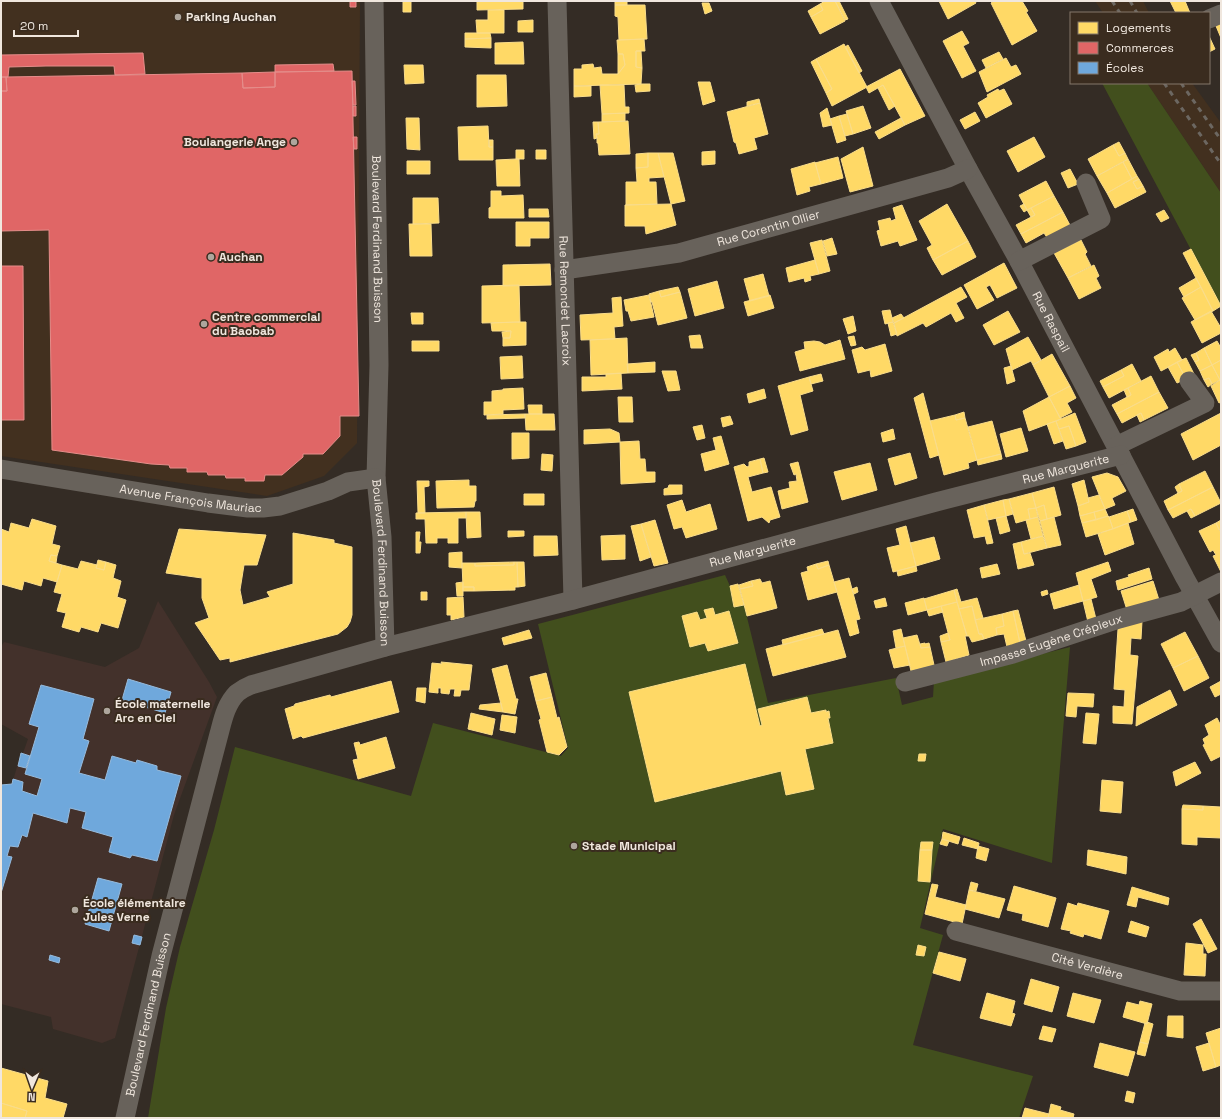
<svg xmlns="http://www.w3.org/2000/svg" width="1222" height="1119" viewBox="0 0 1222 1119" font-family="'Space Grotesk',sans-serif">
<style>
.built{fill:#42301f}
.education{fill:#43312b}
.green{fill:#424f1d}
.homes{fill:#ffd966;stroke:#fadd8a}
.shops{fill:#e06666;stroke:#e58d8a}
.schools{fill:#6fa8dc;stroke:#96bbdd}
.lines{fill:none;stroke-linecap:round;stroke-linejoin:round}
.minor{stroke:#68625b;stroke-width:19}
.rail{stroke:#6c6761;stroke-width:3;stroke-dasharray:5 5;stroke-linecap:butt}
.poi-dot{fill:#aea69d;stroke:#3a2c1f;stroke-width:1.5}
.labels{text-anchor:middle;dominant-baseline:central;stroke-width:4;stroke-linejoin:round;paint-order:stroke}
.poi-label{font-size:12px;font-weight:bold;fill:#f0e7de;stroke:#3a2c1f;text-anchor:start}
.street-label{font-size:12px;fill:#f0e7de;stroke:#3a2c1f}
</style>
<rect width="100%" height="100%" fill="#342c25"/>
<path class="built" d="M1,1h359l-3,442 -33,33 -57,20 -266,-40z
M1095,1h48l6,12h-46z
M1147,83h45l29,40v70z"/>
<path class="education" d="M158,601l51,81 8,15 -43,118 -59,223 -13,5 -49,-14 -2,-12 -50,-13v-219l11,-1 9,-31h2l5,-14 -27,-15v-77l3,-5 101,25 34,-19z"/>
<path class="green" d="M1102,83h45l74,110v113z
M725,575l5,11 4,21 10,-2 24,98 128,-25 6,27 31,-8 1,-16 136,-34 -18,216 -109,-34 -23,99 23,7 -30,110 120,31 -14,42h-871l18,-110 14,-61 34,-117 21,-83 176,49 22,-73 128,33 7,-8 -30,-124z"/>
<path class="homes" d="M403,1h8v11h-8z
M477,1h46v8l-46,1z
M615,1h12v4h-12z
M825,1h10l10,20 -25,13 -9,-17 12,-7 -3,-6z
M835,1h4l9,18 -3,1z
M939,1h36l1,2 -28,16z
M994,1h28l6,10 -2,1 11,19 -25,14 -21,-42z
M1170,1h15l5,12h-14z
M702,3h7l3,8 -7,3z
M820,4l3,6 -12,7 -3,-6z
M615,5h30l2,34 -28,1 -1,-23 -3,-1z
M488,10h16v23h-27l-1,-13h12z
M533,20v12h-15v-11z
M1221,23v15l-5,-12z
M962,31l7,12 -6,3 13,25 -14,7 -19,-37z
M465,33h25l1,5 -26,1z
M1209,36l6,13 -6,3z
M491,38v10l-26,-1v-8z
M644,39l1,12h-9v16l6,1 -1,16 -67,2v-17h8v-4l11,-1 1,4 7,-1 1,7h16l7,-9 -2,-11h-5l-1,-14z
M523,42l1,22h-29v-21z
M844,44l23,43 -35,19 -6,-13 6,-4 -16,-30z
M848,45l14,26 -3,2 -14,-26z
M636,51h5l1,17 -6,-1z
M999,52l4,7 -17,9 -4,-8z
M618,54h5l2,11 -7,9z
M1006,58l5,9 5,-2 5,9 -34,18 -8,-20z
M816,59l16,30 -6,4 -15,-31z
M404,65h19l1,18 -19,1z
M900,69l25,47 -20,9 -22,-40 -14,8 -3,-6z
M477,75h29l1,31 -30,1z
M698,82h12l5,19 -12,4z
M641,84h9v7l-14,1 -1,-7z
M600,85h24l1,22h4v6l-27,1z
M883,85l12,21 -6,4 -11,-22z
M574,86h17v10l-17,1z
M998,89l1,2 5,-2 8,15 -26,14 -8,-15 10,-6 -1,-2z
M759,99l1,4 -13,3v-4z
M760,103l8,31 -14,4 3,11 -18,5 -3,-11 -2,-1 -7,-30z
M863,106l8,22 -18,6 -7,-23z
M827,108l5,17 -9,2 -3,-14z
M975,112l5,9 -15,8 -5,-9z
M625,113v8l-23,1v-8z
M847,114l6,20 -8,2 -6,-20z
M839,116l7,24 -9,3 -7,-24z
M406,118h13l1,32 -13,-1z
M901,118l4,7 -26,14 -4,-7z
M628,121l2,33 -31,1 -1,-12h-1v-5l-1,-4h3l-1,-12z
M593,122h5l1,12h-3l1,4 -3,1z
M488,126l1,21h4v13h-34l-1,-33z
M1034,137l11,20 -27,15 -11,-21z
M489,140h4v7h-4z
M1119,142l6,11 -6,3 -6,-11z
M1113,145l6,11 6,-3 3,6 -31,17 -9,-17z
M863,147l10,39 -23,6 -9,-33z
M516,150h8v9h-8z
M536,150h10v9h-10z
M715,151v13l-13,1v-13z
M648,153h10l6,24 -15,1v4h7l1,22 -31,1v-23h11l-1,-14 12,-1z
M648,153v14l-12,1v-14z
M658,153h15l12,48 -14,3z
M838,157l5,21 -22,6 -6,-21z
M516,159h3l1,27h-23l-1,-26z
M1128,159l9,17 -5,3 -9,-17z
M407,161h23v13h-23z
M815,162l6,22 -12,3 1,4 -13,4 -6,-26z
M1123,162l9,17 -25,14 -10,-17z
M1070,169l8,15 -10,4 -7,-15z
M1137,176l2,3 -6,3 4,7 6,-3 3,6 -31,16 -8,-15z
M1139,179l4,7 -6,3 -4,-7z
M1046,181l8,15 -27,14 -8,-15z
M491,191h10v5l22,-1 1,23h-35v-10l2,-1z
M1054,196l9,16 -42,22 -5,-9 19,-10 -4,-7z
M413,198h25l1,25 -26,1z
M671,204l5,21 -30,9 -1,-8h-20v-21z
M947,204l21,37 -35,19 -6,-12 5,-3 -13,-24z
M1024,204l3,6 -3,2 -4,-6z
M902,205l15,35 -17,6 -2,-5 -17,5 -4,-15 3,-1 -2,-9 12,-3 1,3 5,-2 -3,-11z
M1031,208l4,7 -4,2 -4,-7z
M529,209h19l1,8h-20z
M1164,210l5,8 -8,4 -5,-8z
M1063,212l8,15 -23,12 -4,-6 -18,10 -5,-9z
M516,222h33v16h-19v8h-14z
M409,224h22l1,32h-22z
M832,238l5,16 -10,2 -4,-15z
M822,240l8,31 -11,3 -9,-31z
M1081,240l6,12 -2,2 6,12 -23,12 -14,-25z
M968,241l8,16 -34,18 -9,-15z
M1191,249l30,57 -8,5 -30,-58z
M815,260l4,14 -9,2 1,4 -6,2 -1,-4 -15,4 -3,-14z
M1004,263l13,25 -20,10 -7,-13 -4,2 8,13 -17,9 -13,-24z
M550,264l1,21 -48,1v-21z
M1094,265l5,11 -3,2 5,10 -22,11 -11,-21z
M763,274l6,22 -19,5 -6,-22z
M1196,278l5,9 -17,10 -5,-9z
M717,281l7,27 -29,8 -7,-27z
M519,285l1,37 -38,1v-37z
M678,287l2,5 -19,5 -2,-6z
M961,287l6,10 -11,6 8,15 -8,4 -5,-9 -25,14 -3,-4 -26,13 -3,-13z
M1201,287l12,24 -18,9 -13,-22z
M659,291l2,6 19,-5 7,26 -29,7 -6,-23h-1l-2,-8z
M649,295l5,22 -23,4 -3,-10h-2l-2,-11z
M770,295l4,13 -26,8 -4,-14z
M621,297l2,29 -9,1 1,12 -34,1 -1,-25 33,-2 -1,-15z
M890,310l3,12 -8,2 -3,-13z
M1008,311l12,21 -26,13 -11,-20z
M1211,311l10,17v5l-19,10 -11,-21z
M411,313h12v11h-11z
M901,314l3,4 -10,5 -2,-5z
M853,316l3,15 -8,3 -5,-15z
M520,322h6v23l-23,1v-8h7l1,-7h-19l-1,-8z
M893,322l4,12 -6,2 -3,-13z
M511,331l-1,7h-7l-1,-6z
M700,335l3,13h-12l-2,-12z
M854,336l2,9 -5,1 -3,-9z
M1028,337l13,23 -8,5 -2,-4 -19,9 -6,-21z
M627,338l1,35 -37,2 -1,-35z
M840,340l5,19 -45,12 -5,-19 10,-3 -1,-7 10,-1 6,1 5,3z
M412,341h27v10h-27z
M1217,341l4,7v12l-9,5 -8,-17z
M885,344l7,27 -21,6 -1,-7 -12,3 -6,-23 10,-3 3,3z
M1175,348l7,12 -21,11 -7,-14 14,-8 1,3z
M1204,348l8,17 -12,6 -5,-9 4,-2 -3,-7z
M1196,353l3,7 -4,2 -4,-7z
M1052,354l18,32 -21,11 -16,-32z
M522,356l1,22 -22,1 -1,-22z
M1186,358l8,16 -8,5 -9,-17z
M1221,360v20h-1l-8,-15z
M655,362v10l-27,1 -1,-9z
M1177,362l9,17 -9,4 -9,-16z
M1132,364l9,17 -32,17 -6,-11 21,-11 -3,-6z
M1212,365l8,15 -8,4 -3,-6 -5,2 -4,-9z
M1011,366l4,15 -8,3 -3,-16z
M1121,370l3,6 -21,11 -3,-6z
M662,371h14l4,19 -12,1z
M621,373l1,16 -40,2v-14h24v-3z
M821,374l2,7 -12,3 -2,-7z
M1151,376l8,16 -42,22 -5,-9 19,-10 -3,-7z
M809,377l4,14 -13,4 8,35 -17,5 -13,-49z
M1209,378l3,6 -4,3 -4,-7z
M1220,380l1,2v20l-2,1 -8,-17z
M1070,386l6,12 -9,5 5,9 -12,6 -11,-21z
M523,388l1,21 -21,1v4l-19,1v-13h8v-11l11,-1v-1z
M1128,388l3,7 -4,2 -3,-7z
M764,389l2,9 -17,5 -2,-9z
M1159,392l9,16 -24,12 -3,-7 -19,10 -5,-9z
M923,393l16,62 -9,3 -16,-60z
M618,397h14l1,25h-14z
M1049,397l12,22 -32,12 -6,-20z
M528,405h14v9h-13z
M964,412l1,6 -9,2 -1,-5z
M1075,413l11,29 -10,4 -7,-20 -10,3 -3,-8z
M1141,413l3,7 -4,2 -3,-7z
M1221,413v32l-28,15 -12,-26z
M525,414v4l-38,1v-4z
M525,414h29l1,16h-29z
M955,415l1,5 9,-2 12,42 -9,3 1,5 -25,7 -14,-54z
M730,416l3,8 -10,3 -2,-9z
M992,421l9,33 -24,6 -9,-33z
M1056,421l7,20 -9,3 -7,-20z
M702,425l3,13 -8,2 -4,-13z
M1069,426l7,20 -10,3 -7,-20z
M1021,428l7,23 -22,6 -6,-23z
M610,429l9,4 1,9 -36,2v-14z
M893,429l2,10 -12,3 -2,-9z
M512,433h17v25l-17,1z
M721,436l8,28 -24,7 -4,-17 15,-4 -3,-12z
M639,441l1,18h5l1,13h9v10l-34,2 -1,-42z
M910,453l7,25 -22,7 -7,-26z
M542,454l11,1 -1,16 -11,-1z
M1001,454l1,5 -24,6 -1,-5z
M764,458l4,14 -5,1 -3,-14z
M760,459l3,14 -15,4 4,15 19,-5 9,30 -10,3 -1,3 -7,-6 -14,4 -14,-54 10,-3 3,3 2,-1v-4z
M798,462l10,40 -26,7 -4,-18 12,-3 -1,-6 8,-1 -1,-7 -2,1 -4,-11z
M870,463l7,27 -35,10 -8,-28z
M1205,471l8,16 -45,23 -4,-9 18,-10 -3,-7z
M1107,473l11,4 8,14 -14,7 3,7 -10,4 -13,-32z
M469,480v6h7v15h-1l-1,6 -37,1 -1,-27z
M1084,480l5,22 -11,4 -6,-22z
M417,481h12v5l-5,1 1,26h-7z
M1179,484l3,7 -4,2 -3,-6z
M669,485h13v9l-18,1v-6l4,-1z
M1054,487l7,28 -14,4 -3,-14 -8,3 -4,-15z
M1213,487l8,16 -26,13 -4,-7 -18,9 -5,-8z
M1032,493l4,15 -8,1 2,10 -14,4 -7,-24z
M524,494h20v11h-20z
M1099,495l6,14 -25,7 -2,-10 11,-4 -1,-4z
M1009,499l4,15 -7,2 -3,-16z
M682,500l4,12 24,-8 7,25 -31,9 -4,-11 -8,2 -7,-24z
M1003,500l3,16 -18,4 -4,-15z
M984,505l9,38 -6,1 -2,-8 -11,2 -7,-28z
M1044,505l3,14 -7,2 -4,-13z
M1036,508l2,9 -8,2 -2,-10z
M1105,509l3,7 -12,4 -2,-8z
M1133,509l4,11 -6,2 -4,-11z
M1191,509l4,7 -4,2 -4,-7z
M1127,511l4,11 -18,7 -4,-12z
M466,512v6h-8v25h-10v-5h-11v5h-11l-1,-24h-9v-6z
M466,512h14l1,25 -14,1z
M1094,512l2,8 -14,3 -2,-7z
M1006,516l4,15 -10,3 -4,-16z
M1108,516l1,1 4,12 -27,8 -4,-14z
M1038,517l5,19 -12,3 -5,-19z
M1054,517l7,28 -14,3 -7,-27z
M32,519l24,7 -4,18 8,2 -3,10 -6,-1 -2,6 13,4 -5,17 -14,-4 -2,8 -17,-5 -2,9 -21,-6v-55l8,3 2,-9 18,5z
M655,520l13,43 -14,3 -13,-42z
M1221,520v9l-2,1 -3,-7z
M1128,523l6,21 -29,11 -7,-21z
M1216,523l5,10v39l-8,-16 3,-1 -3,-5 -3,2 -11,-21z
M641,524l10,33 -11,4 -9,-35z
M906,526l10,40 -23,6 -6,-24 13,-3 -4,-16z
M179,529l87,6 -9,30h-13l-4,25 3,15 27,-8 -3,-5 26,-8v-51l41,7v3l18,4v68l-2,7 -3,5 -9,7 -108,28v-4l-10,2 -25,-37 14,-5 -7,-20v-20l-36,-5z
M508,531h16v5l-16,1z
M416,532h4l-1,10h2l-1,11h-4z
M625,535v24l-23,1 -1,-24z
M534,536h23l1,19 -24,1z
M1043,536l4,12 -23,6 -3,-12z
M934,537l6,22 -24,7 -6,-23z
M1021,542l3,12 6,-1 4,12 -16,4 -5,-25z
M462,552v16l-13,-1v-14z
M51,555l6,1 -1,7 -7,-2z
M98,560l8,2 -2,8 -8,-2z
M81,561l16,4 -1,3 8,2 2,-8 10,3 -3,13 8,3 -4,16 9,3 -8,28 -17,-5 -3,9 -17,-5 -2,5 -17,-5 4,-14 -9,-2 5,-17 -8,-2 3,-10 5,-17 16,4z
M828,561l1,4 -11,4 -2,-5z
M514,562h3l1,25h-3v3l-41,1v-4h-11l-1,-24h13v3l39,-1z
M514,562v3l-39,1v-3z
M517,562h7l1,24 -7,1z
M1108,562l3,9 -20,8 6,18 -14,4 -7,-28z
M816,564l2,5 11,-4 8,27 -29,8 -7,-27 7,-2 -1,-4z
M997,564l3,10 -18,4 -2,-10z
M916,566l1,5 -19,5 -1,-5z
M1149,568l3,11 -34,11 -2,-9 13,-4 -1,-2z
M849,578l11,41 -4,1 3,13 -9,3 -16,-54z
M760,579l2,4 8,-2 7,27 -30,8 -7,-27 13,-3 -2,-5z
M751,581l2,5 -13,3 -1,-4z
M1153,581l6,19 -32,10 -6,-19z
M463,582v14h-6l-1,-13z
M738,584l6,21 -10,2 -4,-21z
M1079,585l4,16 -29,8 -4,-15z
M463,587h11v4h-11z
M857,587l1,5 -4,2 -2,-5z
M957,589l4,13 16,-4 6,20 -8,2 -3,-14 -13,3 -5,-19z
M954,590l3,12 -30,8 -3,-11z
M1047,590l1,4 -6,2 -1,-4z
M421,592h6v8h-6z
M463,597l1,20 -13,3v-5h-4v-17z
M885,598l2,8 -11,2 -2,-7z
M924,598l3,12 -19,5 -3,-12z
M1091,599l5,20 -8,3 -5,-21z
M957,602l10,34h-2l4,19 -23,7 -5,-20 9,-2 -9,-34z
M941,606l2,6 -14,4 -2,-6z
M972,606l7,28h3l2,5 -12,3 -3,-6h-2l-8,-27z
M713,608l2,7 14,-4 9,32 -30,8 -3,-8 -15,4 -8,-31 15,-4 3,8 7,-2 -3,-8z
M1018,610l8,31 -6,2 -7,-32z
M1013,611l7,32 -13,4 -3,-13 -7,1 -1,-7 8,-2 -2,-12z
M1002,614l2,12 -8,2 1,7 -13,4 -2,-5h-3l-4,-14z
M1142,621l-1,18 -10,-1 -1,17 8,1 -6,68 -19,-1v-17l11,1 1,-17 -11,-1 4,-60z
M822,629l2,5 -41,11 -1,-5z
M901,629l4,17 -9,2 -3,-17z
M529,630l3,8 -28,7 -2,-7z
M838,630l8,27 -73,19 -7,-27z
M1185,632l13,24 -25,12 -12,-24z
M948,633l2,7 -9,2 -1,-6z
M917,635l4,13 9,-1 4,18 -23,6 -8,-33z
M925,643v1l4,-1 1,4 -9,1 -1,-4z
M905,646l5,19 -16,3 -5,-18z
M1198,656l11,22 -25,13 -11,-23z
M441,662l31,3 -3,25h-8l-1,6h-6l1,-7h-5l-1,5 -8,-1v-5h-3v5l-9,-1 3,-29 10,1z
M745,664l15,62 2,-1 -4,-16 49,-12 4,16 15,-3v2l3,-1 1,7h-2l5,25 -28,6 9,40 -28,6 -5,-24 -126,31 -26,-110z
M507,665l9,34h2l-3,15 -12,-2 -11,-43z
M546,673l6,24 -16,4 -6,-24z
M391,681l8,31 -96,26 -2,-2 -8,3 -8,-30 9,-3 1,-2 35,-9 1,2z
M1221,681v13l-6,3 -5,-10z
M417,688h9l-1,15 -9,-2z
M1170,690l7,15 -41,21 1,-19z
M1068,693l26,1 -1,13 -16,-1 -1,11 -10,-1z
M552,697l5,21 2,-1 8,30 -8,8 -12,-3 -8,-32 2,-1 -5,-18z
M501,703l2,9 -24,-3 1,-4z
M471,713l24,6 -3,16 -24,-6z
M1086,713l13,1 -3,30 -13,-1z
M502,715l15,2 -2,16 -15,-3z
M1217,718l4,8v30l-10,5 -8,-16 2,-1 -2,-5 6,-4 -4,-10z
M386,737l9,31 -37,11 -5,-19 5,-1 -4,-16 5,-1 1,3z
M919,754h7l-1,7h-7z
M1195,762l6,11 -25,13 -3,-14z
M1102,780l21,2 -2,31 -21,-2z
M1183,805l20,1v4l-21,-1z
M1203,806l18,1v31l-24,-1v8l-15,-1v-35l21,1z
M943,832l17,5 -2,7 -16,-5z
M964,838l15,5 -1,6 -16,-4z
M942,839l7,2 -2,5 -7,-2z
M921,842h12l-1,8h-12z
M978,846l11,3 -3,12 -10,-3z
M920,850h12l-2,32 -12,-1z
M1088,850l39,7 -1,17 -39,-9z
M971,882l7,2 -2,7 -7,-1z
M932,884l6,1 -3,12 31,8 -4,19 -37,-10z
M1014,886l42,12 -8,29 -26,-7 1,-6 -16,-4z
M1132,887l37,11 -1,7 -30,-8 -2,10 -9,-2z
M969,890l36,9 -6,19 -34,-9z
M1068,903l9,3 1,-3 31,8 -8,28 -17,-5 -1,3 -13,-4 1,-2 -10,-2z
M1201,919l16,30 -9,4 -15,-29z
M1131,921l18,6 -3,10 -18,-5z
M1186,943l17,2v9h3l-1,22 -21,-1z
M918,945l8,2 -2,9 -8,-1z
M939,952l27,7 -6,22 -27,-8z
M1031,979l28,8 -7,25 -28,-8z
M987,993l28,8 -3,12 3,1 -4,12 -31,-8z
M1073,993l28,7 -7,23 -27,-7z
M1140,1001l12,3 -5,20 -24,-7 4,-15 12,3z
M1168,1016h15v22l-16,-2z
M1147,1022l6,2 -5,20 -8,-2 5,-19 2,1z
M1043,1026l13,3 -4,13 -13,-3z
M1221,1028v37l-5,2 -10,-34z
M1140,1042l8,2 -3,12 -8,-2z
M1100,1043l35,9 -7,24 -34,-9z
M1209,1043l7,24 -13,4 -7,-24z
M1,1068l29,8 -1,7 6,2 2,-7 11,3 -3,17 22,6 -4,14h-38l2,-7 -26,-8z
M30,1076l7,2 -2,7 -6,-2z
M1127,1091l8,2 -2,10 -8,-2z
M1,1103l26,8 -2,7h-24z
M1051,1104l10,3 -1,3 14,4 -1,4h-25z
M1025,1108l24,6 -1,4h-26z"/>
<path class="shops" d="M350,1h6v6h-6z
M143,53l2,21 -30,1 -1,-9h-68l-37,1 -1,10h-7v-22z
M333,64l1,7 -59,1v-7z
M352,71l7,345h-19v20l-17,18h-20v3l-21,18h-17l-1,6h-19v-3h-19l-1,-3h-17l-1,-3h-20v-4h-17l-1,-3 -18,-1 -99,-14 -3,-220 -48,1v-140h6l-1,-14 236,-4 1,15 32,-1v-15z
M275,72v15l-32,1 -1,-15z
M1,77h5l1,14h-6z
M352,81h3l1,24h-3z
M353,106h3v10h-3z
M353,137h4v12h-3z
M1,266h22l1,154h-23z"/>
<path class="schools" d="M128,679l43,13 -6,21 -43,-13z
M41,685l53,14 -11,40 6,2 -10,32 26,7 7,-24 24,7 1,-3 20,6v4l24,6 -24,85 -25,-6 -2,3 -21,-6 4,-15 -31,-9 4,-16 -16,-4 -3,15 -34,-10 -6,24 -5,-2 -4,12 -8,-1 -3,10 5,1 -11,36v-108l11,-1 1,-5 10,3 -1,9 15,5 5,-17 -17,-5 14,-47 -10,-3z
M21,753l9,3 -4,12 -8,-2z
M98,878l24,6 -13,47 -24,-7z
M134,935l8,2 -2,8 -8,-2z
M50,955l10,3 -1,5 -10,-3z"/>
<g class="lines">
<g class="minor">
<path id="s1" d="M374,1l5,364 -3,113 6,59 3,110"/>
<path id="s2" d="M557,1l16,599"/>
<path id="s3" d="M879,1l89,168 51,92 166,317 36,65"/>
<path d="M1209,19l12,-5"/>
<path d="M1019,261l82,-42 -15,-36"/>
<path id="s4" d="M564,270l115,-17 269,-75 20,-9"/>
<path d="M1116,446l89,-43 -16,-22"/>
<path id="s5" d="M1,469l207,34 40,5h15l17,-2 48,-15 20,-9 28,-4"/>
<path id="s6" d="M905,682l108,-28 106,-35 62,-17 40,-20"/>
<path id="s7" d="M956,931l224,60h41"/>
<path id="s8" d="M125,1118l36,-162 58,-222c4,-15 7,-30 18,-41 4,-3 9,-6 14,-8l134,-38 188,-47 363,-98 185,-47"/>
</g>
<path class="rail" d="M1112,1l8,12
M1130,1l7,12
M1164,83l57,81
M1181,83l40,57"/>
</g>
<g class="poi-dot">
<circle cx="178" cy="17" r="4"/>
<circle cx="294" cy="142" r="4"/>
<circle cx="211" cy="257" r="4"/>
<circle cx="204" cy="324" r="4"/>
<circle cx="107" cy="711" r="4"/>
<circle cx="574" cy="846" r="4"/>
<circle cx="75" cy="910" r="4"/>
</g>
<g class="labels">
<g class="poi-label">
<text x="186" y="17">Parking Auchan</text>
<text x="286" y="142" text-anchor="end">Boulangerie Ange</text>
<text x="219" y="257">Auchan</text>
<text x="212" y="317">Centre commercial<tspan x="212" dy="14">du Baobab</tspan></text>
<text x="115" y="704">École maternelle<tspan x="115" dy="14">Arc en Ciel</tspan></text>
<text x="582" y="846">Stade Municipal</text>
<text x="83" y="903">École élémentaire<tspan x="83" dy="14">Jules Verne</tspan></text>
</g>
<g class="street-label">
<text stroke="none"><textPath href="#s4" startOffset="209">Rue Corentin Ollier</textPath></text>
<text stroke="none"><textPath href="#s1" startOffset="238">Boulevard Ferdinand Buisson</textPath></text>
<text stroke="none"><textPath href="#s2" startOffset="300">Rue Remondet Lacroix</textPath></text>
<text stroke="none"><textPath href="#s3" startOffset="364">Rue Raspail</textPath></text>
<text stroke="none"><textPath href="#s8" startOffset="1300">Rue Marguerite</textPath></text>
<text stroke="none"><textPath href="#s5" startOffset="192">Avenue François Mauriac</textPath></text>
<text stroke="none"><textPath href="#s8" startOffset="976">Rue Marguerite</textPath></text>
<text stroke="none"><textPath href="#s1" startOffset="562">Boulevard Ferdinand Buisson</textPath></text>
<text stroke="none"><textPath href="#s6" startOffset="152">Impasse Eugène Crépieux</textPath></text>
<text stroke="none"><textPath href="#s7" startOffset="136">Cité Verdière</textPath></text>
<text stroke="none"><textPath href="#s8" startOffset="106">Boulevard Ferdinand Buisson</textPath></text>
</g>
</g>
<rect width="1222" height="1119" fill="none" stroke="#f0e7de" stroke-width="4"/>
<rect x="1070" y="12" width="140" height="72" fill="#3a2c1f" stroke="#83776b"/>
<rect x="1078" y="22" width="20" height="12" fill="#ffd966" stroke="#83776b"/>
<text x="1106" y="32" font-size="12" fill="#f0e7de">Logements</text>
<rect x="1078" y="42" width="20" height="12" fill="#e06666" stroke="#83776b"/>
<text x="1106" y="52" font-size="12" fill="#f0e7de">Commerces</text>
<rect x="1078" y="62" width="20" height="12" fill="#6fa8dc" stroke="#83776b"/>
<text x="1106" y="72" font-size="12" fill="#f0e7de">Écoles</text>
<g transform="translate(32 1087) rotate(182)" stroke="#3a2c1f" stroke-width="3" paint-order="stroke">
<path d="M0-3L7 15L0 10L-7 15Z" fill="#f0e7de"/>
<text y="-6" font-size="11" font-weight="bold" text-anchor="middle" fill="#f0e7de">N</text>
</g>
<path d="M14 30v6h64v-6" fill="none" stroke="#f0e7de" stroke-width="2"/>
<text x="20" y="30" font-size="12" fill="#f0e7de" stroke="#3a2c1f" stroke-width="3" paint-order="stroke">20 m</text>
</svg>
